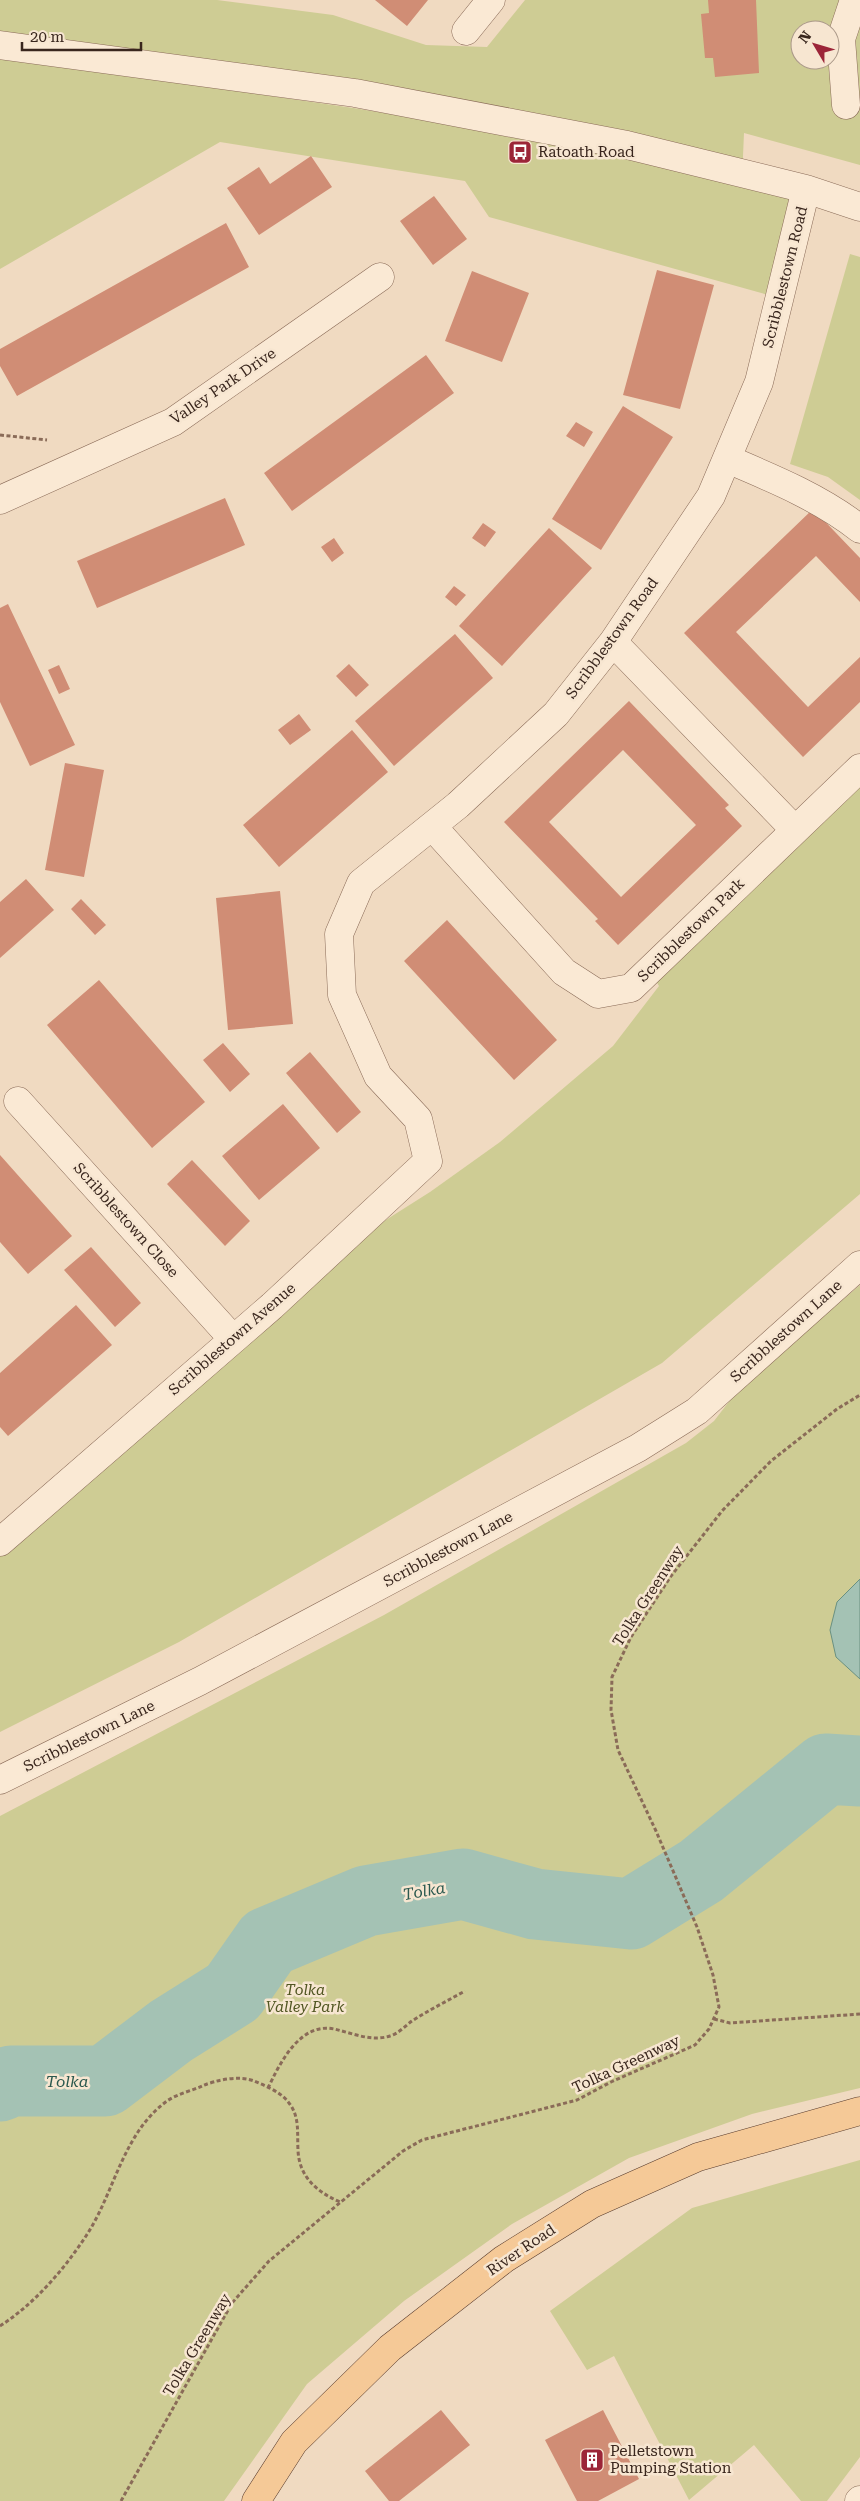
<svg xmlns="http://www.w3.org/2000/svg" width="860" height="2501" viewBox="0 0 860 2501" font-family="'Roboto Serif',serif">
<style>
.green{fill:#cecc94;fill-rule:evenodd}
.water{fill:#a4c2b4;stroke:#6a9081}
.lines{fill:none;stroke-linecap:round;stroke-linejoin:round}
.river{stroke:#a4c2b4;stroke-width:71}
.building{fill:#d08d75;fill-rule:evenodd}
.minor-casing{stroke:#8a6b58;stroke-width:29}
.major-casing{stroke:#573a2c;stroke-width:29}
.path{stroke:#8a6b58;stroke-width:3;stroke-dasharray:4 2.5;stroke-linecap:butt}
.minor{stroke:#fae9d4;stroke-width:28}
.major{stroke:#f5c997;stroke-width:28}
.labels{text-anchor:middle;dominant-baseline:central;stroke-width:5;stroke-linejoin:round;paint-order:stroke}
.poi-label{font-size:15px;fill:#39261d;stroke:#f7e6d1;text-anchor:start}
.street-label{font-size:15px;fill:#39261d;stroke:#f7e6d1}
.park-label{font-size:15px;font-style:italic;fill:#515622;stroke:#f7e6d1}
.water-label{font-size:16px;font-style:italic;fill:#2b594f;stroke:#f7e6d1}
</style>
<rect width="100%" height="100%" fill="#f0dac1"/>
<path class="green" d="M0,0h217l116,15 93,30 61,2 38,-47h335v165l-116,-32 -2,46 -188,-43 -554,-83zM800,30h30v30h-30z
M0,56l353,52 200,32 251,54 -25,104 -290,-81 -24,-36 -245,-39 -220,127z
M850,254l10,3v243l-32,-23 -38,-13z
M860,774v420l-198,169 -483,279 -179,90v-189l370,-313 60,-38 70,-50 113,-96 46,-60 -9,-15z
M860,1285v803l-108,26 -123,44 -117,66 -108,77 -97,83 -83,117h-224v-685l384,-201 302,-172 28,-22 24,-31z
M860,2160v297l-33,44h-26l-47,-56 -65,55 -75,-144 -27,14 -37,-59 142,-103z"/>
<path class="water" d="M860,1579v100l-24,-22 -6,-27 7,-28z"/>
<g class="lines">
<path class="river" d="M0,2086l11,-5h94l66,-50 62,-39 35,-50 98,-41 97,-17 72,20 96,10 70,-43 125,-102 34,2"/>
</g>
<path class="building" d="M375,0h53l-21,26z
M708,0h48l3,73 -44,4 -2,-19h-8l-4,-44 8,-1z
M311,156l21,31 -73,48 -32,-47 32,-21 11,17z
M434,196l33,43 -34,26 -33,-44z
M226,223l23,44 -232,129 -17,-30v-17z
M657,270l57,15 -34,124 -57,-14z
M472,271l57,22 -27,69 -57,-21z
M426,355l28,38 -162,118 -28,-38z
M623,406l50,31 -72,113 -49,-31z
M576,422l17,10 -9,15 -18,-11z
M225,498l20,47 -148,63 -20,-47z
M813,509l47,49v44l-44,-46 -80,76 72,75 52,-50v45l-57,55 -119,-124z
M483,523l13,9 -11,15 -13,-9z
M549,528l43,40 -90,98 -43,-40z
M334,538l10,15 -12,9 -11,-15z
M454,586l12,9 -10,11 -11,-9z
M8,604l67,141 -45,21 -30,-64v-94z
M455,634l38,44 -99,88 -39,-45z
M349,664l20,21 -13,12 -20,-21z
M59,665l11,24 -11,5 -11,-24z
M629,701l100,104 -4,3 17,18 -124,119 -23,-24 3,-2 -94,-97zM623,750l73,75 -75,72 -72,-75z
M299,714l12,16 -21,15 -12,-15z
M352,730l36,42 -109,95 -36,-42z
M65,763l39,7 -20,107 -39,-7z
M26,879l28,31 -54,48v-56z
M280,891l13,133 -65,6 -12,-132z
M81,899l25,26 -11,10 -24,-26z
M447,920l110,120 -43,40 -110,-119z
M99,980l106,122 -53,46 -105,-123z
M223,1043l27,31 -20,18 -27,-32z
M310,1052l51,60 -24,21 -51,-60z
M283,1104l37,44 -61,52 -37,-44z
M0,1155l72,81 -44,38 -28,-32z
M192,1160l58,61 -25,25 -58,-62z
M91,1247l50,56 -26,24 -51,-57z
M76,1305l36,40 -104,91 -8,-9v-54z
M441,2410l29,35 -71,56h-10l-24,-30z
M603,2410l36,69 -41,22h-21l-32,-61z"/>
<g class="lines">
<g class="minor-casing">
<path id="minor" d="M466,31l25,-31
M0,45l355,48 272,52 179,44 54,18
M846,105l-5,-66 13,-39
M727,459c45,19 94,39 133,70
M0,500l173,-78 207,-145
M613,642l182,188
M432,826l132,146 34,22 33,-6 229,-220
M18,1101l215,238
M0,1542l272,-236 156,-145 -10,-42 -40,-43 -36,-81 -3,-61 22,-51 97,-78 98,-91 57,-72 98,-146 48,-114 47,-193
M0,1780l200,-99 438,-233 59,-37 163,-146
M859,2501l1,-1"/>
</g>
<g class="major-casing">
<path id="major" d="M256,2501l38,-59 96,-94 114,-89 88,-55 106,-47 162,-46"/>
</g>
<path class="path" d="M0,435l47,5
M714,2019l16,4 130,-9
M268,2088c12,-25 32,-66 66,-59 18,4 37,13 56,7 8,-2 15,-10 22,-15 17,-11 35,-20 53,-30
M0,2326c34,-22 63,-55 86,-90 29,-44 36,-102 81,-135 10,-7 24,-10 35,-15 14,-6 37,-11 52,-5 12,5 27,11 35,22 11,14 8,30 9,47 1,27 19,42 42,52
M121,2501l111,-198 37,-42 134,-110 19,-11 155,-40 34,-18 84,-37 14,-16 10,-22 -6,-32 -16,-48 -41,-96 -38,-81 -7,-40 1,-33 19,-40 40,-61 51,-65 49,-50 66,-52 23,-14"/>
<use href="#minor" class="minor"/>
<use href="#major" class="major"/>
</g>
<defs>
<g id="bus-square" transform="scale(1.25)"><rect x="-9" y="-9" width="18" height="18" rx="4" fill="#9c2538" stroke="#f7e6d1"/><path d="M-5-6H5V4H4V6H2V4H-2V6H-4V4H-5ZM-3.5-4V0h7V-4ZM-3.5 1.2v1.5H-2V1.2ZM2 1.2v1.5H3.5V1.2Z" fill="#fff"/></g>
<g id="building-square" transform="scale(1.25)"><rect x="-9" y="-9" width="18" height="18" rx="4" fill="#9c2538" stroke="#f7e6d1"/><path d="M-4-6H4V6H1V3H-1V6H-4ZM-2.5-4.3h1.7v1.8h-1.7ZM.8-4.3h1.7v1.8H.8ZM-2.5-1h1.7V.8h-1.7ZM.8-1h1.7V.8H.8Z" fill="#fff"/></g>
</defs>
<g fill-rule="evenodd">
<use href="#bus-square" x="520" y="152"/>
<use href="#building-square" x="592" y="2460"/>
</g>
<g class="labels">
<g class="poi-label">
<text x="538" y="152">Ratoath Road</text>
<text x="610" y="2451">Pelletstown<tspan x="610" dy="17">Pumping Station</tspan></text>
</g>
<g class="street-label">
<text transform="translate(785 277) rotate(-76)">Scribblestown Road</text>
<text transform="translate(223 386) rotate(-34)">Valley Park Drive</text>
<text transform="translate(612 638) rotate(-54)">Scribblestown Road</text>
<text transform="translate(691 930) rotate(-44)">Scribblestown Park</text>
<text transform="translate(126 1220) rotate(48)">Scribblestown Close</text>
<text transform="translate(786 1331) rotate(-42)">Scribblestown Lane</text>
<text transform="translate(232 1339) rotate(-41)">Scribblestown Avenue</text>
<text transform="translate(448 1549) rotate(-28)">Scribblestown Lane</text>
<text transform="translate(648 1596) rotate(-57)">Tolka Greenway</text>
<text transform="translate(89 1736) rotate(-26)">Scribblestown Lane</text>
<text transform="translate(626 2064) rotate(-25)">Tolka Greenway</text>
<text transform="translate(521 2250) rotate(-34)">River Road</text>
<text transform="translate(197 2345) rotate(-59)">Tolka Greenway</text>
</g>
<g class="park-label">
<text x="305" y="1990">Tolka<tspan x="305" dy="17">Valley Park</tspan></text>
</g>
<g class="water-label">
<text transform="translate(424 1891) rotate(-10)">Tolka</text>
<text x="67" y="2081">Tolka</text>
</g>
</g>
<g transform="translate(815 45) rotate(308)"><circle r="24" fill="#f7e6d1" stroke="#ab9989"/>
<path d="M0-4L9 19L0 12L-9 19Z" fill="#9c2538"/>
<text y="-8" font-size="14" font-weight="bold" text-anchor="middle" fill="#39261d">N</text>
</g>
<path d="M22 42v8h119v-8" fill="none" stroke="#39261d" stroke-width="2.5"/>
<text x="30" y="42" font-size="15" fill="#39261d" stroke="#f7e6d1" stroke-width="4" paint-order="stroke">20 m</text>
</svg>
